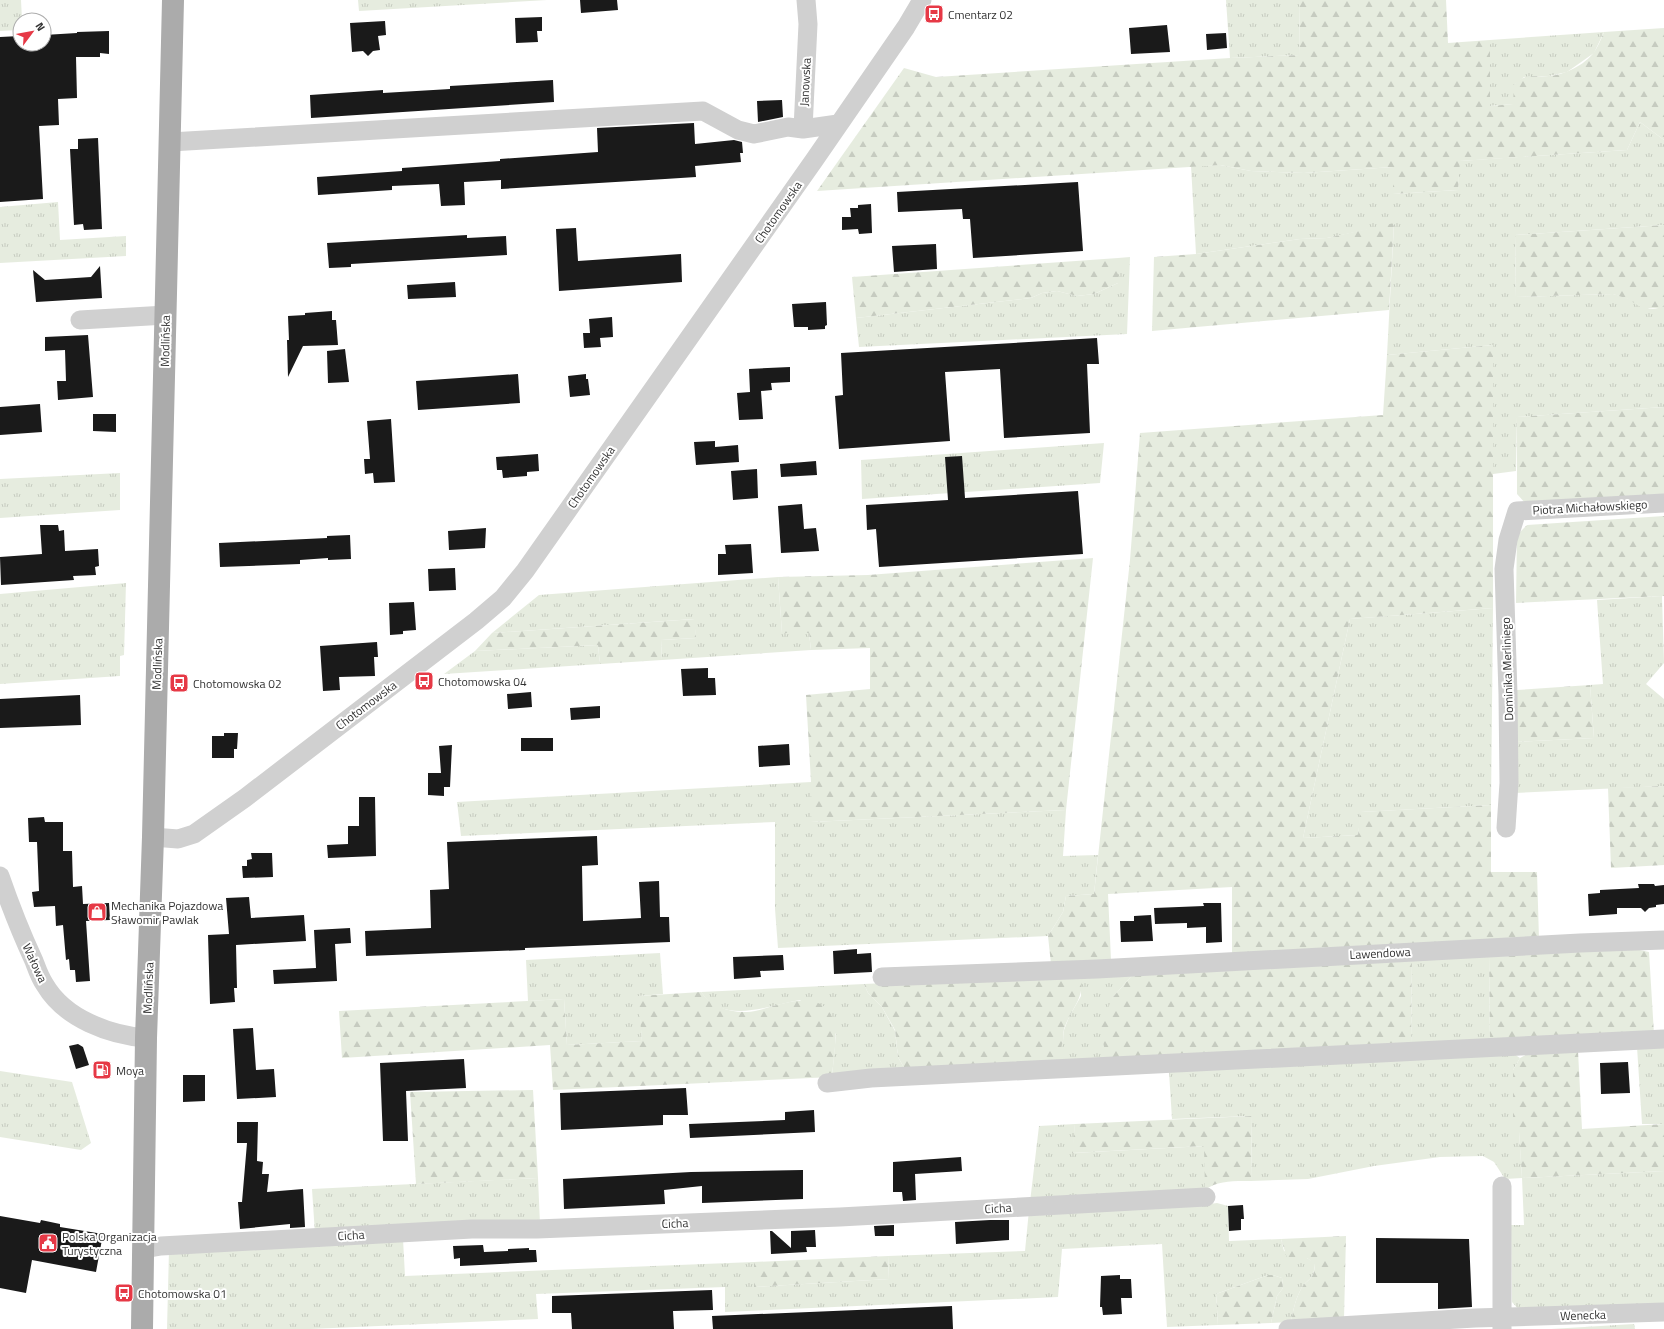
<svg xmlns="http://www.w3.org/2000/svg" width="1664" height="1329" viewBox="0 0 1664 1329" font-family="'Titillium Web',sans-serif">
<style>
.grass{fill:url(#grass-tufts)}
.forest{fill:url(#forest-firs)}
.building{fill:#1a1a1a}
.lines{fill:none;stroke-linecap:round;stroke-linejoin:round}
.minor{stroke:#d0d0d0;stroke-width:19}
.major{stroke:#ababab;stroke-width:22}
.labels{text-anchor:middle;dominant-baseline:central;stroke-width:4;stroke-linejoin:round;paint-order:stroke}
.poi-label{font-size:12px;fill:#333;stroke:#fff;text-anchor:start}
.street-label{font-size:12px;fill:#333;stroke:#fff}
</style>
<defs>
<pattern id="grass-tufts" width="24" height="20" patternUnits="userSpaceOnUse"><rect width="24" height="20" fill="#e6ecdf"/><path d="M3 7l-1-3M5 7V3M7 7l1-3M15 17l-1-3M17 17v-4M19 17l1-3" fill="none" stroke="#c6cbc0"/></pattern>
<pattern id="forest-firs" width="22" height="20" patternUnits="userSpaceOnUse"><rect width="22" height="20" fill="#e6ecdf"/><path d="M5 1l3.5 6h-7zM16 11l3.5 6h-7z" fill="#c6cbc0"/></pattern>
</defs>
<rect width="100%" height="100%" fill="#fff"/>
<path class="grass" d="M0,0h21l1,20h-2v10l-20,1z
M358,0h189l-188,11z
M1226,0h74l-1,55 -69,3z
M1604,32l-10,21 -27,19 -18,4 -25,1 -10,8v19l-25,2 1,-66z
M1640,122l24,18v85l-149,10 1,62 97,-3c5,1 11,3 16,5 10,6 23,15 35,6v102l-147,10 -1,54 -23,3v-129l-106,10 7,-131 -67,14 -27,1 -104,15 -5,-88 29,-1 31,6 53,2 89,-6v27l65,-4 1,-29 168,-11z
M58,202l2,38 66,-4v20l-126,7v-56z
M1130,257l-3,77 -268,13 -3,-29 175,-20 11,-5 15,-2 20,5 17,-2 24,-11v-25z
M1104,443l-4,40 -238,16 -1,-39z
M120,473v37l-120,8v-39z
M778,577l4,56h27l2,17 -149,10 -1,-20 35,-2 -2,-19 -202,14 47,-38z
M126,583l-2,72 -4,1v20l-120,8v-90z
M1662,596l2,67 -18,21 18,15v87l-149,7 1,-51 78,-4 -4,-53 13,-1 -6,-84z
M1493,608l-2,197 -130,7 -3,23 -55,3 47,-219z
M598,645l2,19 -156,10 31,-23z
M811,782v40l255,-12 -3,46 35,-1 -4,39 -28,2 -3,16 -15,24 -270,12 -3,-39v-87l-314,14 -4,-34z
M660,953l3,41 -24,2 3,45 -75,4 -3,-46 -36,2 -2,-41z
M1489,953l1,90 -79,3 1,-89z
M1135,972l-22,25 -6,65 -57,4 13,-25 1,-11 5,-13 12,-21v-22z
M864,984l4,9 14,14 13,24 3,26 9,16 -75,4 4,-43 -36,-34c-31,5 -76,26 -99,-8z
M1664,1046v78h-22l-5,-77z
M1511,1052l9,6 -7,12v61h6l3,47 142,-7v135l-144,5 -8,-9 -1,-77h13l-2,-47 -17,1 -11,-17 -11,-6 -43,1 -66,9 -66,13 -57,2 1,-65 -80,3 -3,-47z
M0,1071l72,11 19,61 -10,7 -81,-13z
M1075,1124l-2,29 132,-7v44l-175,12 9,-76z
M538,1178l2,46 -225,10 -3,-45z
M1217,1203l11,3 1,35 52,-2 3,12 23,7 8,5c-1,19 -9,15 -15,28 -5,10 -7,20 -9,31l-20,1 6,-27 6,-8 -1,-10 -9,-3h-5l-52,19 2,31 -51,2 -5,-83 -100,5 -4,48 -333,15v-25l-189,7 2,25 -228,10h-143l2,-79 234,-11 2,37 349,-14v25l135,-8 -1,-23 137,-5 4,-41 166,-4z
M1634,1324l1,5h-84z"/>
<path class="forest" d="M1300,0h146l2,43 42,-3v66l23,-2 1,-19c10,-13 21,-7 35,-9 15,-1 36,-11 45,-24 4,-5 7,-13 10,-20l60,-4v112l-24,-18 -13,28 -167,11 -2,29 -65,4v-27l-89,6 -53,-2 -31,-6 -403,26 87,-123 32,9 294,-19 69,-3z
M1394,223l-5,87 -237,21 2,-74 42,-3 104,-15 27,-1z
M1664,225v80l-4,3h-18l-14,-9 -15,-5 -97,3 -1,-62z
M1118,258v25l-24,11 -17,2 -20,-5 -15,2 -11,5 -175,20 -4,-41z
M1493,345v263l-143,11 -47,219 55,-3 2,-23 131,-7v67h46l2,67 -307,15v-67l-124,7 3,66 -60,4 -3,-28 15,-24 3,-16 28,-2 36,-334 10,-127 243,-18 4,-60z
M1664,407v87l-138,10 -9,-10v-77z
M1664,516v80l-148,7 1,-68 10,-10z
M1093,558l-27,252 -255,12v-40l-5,-87 64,-6v-41l-59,2 -2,-17h-27l-4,-56 90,-2z
M695,619l1,19 -35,2 1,20 -62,4 -2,-19 -123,6 17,-18z
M1590,685l4,53 -78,4 1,-52z
M1664,786v79l-53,3 -3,-80z
M1626,947l23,5 5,82 -164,9 -1,-90z
M1412,957l-1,89 -304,16 -7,-36 13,-29 22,-25z
M1081,974c4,26 -9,32 -17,55 -1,4 0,8 -1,12 -2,8 -8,17 -13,25l-143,7 -9,-16 -3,-27 -13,-23 -14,-14 -4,-9z
M701,992c10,14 29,21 46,20 26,-2 74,-30 87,10 4,12 -1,40 -2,55l-279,13 -3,-45 -208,13 -3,-47 225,-12 3,46 75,-4 -4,-45z
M1578,1051l4,78 82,-5v47l-142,7 -3,-46 -6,-1v-61l7,-12 9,-5z
M533,1090l5,88 -122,6 -6,-92z
M1252,1116l-1,65c-16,0 -33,-1 -46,9l-1,-44 -132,7 3,-29z
M1346,1236l-2,83 -53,3c2,-11 4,-21 9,-31 6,-13 14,-9 15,-27l-8,-6h-20l-6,-19z
M888,1256l1,23 -135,8v-25z
M1268,1275h5l9,3 1,10 -6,8 -6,27 -53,2 -2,-31z"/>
<path class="building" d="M580,0h37l1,10 -37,3z
M542,17v14h-5l1,11 -22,1 -1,-25z
M385,21l1,14 -8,1 2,14 -7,1 -5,5 -5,-5 -11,1 -2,-29z
M1167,25l3,27 -39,2 -2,-26z
M109,31v23l-9,-1v4h-24l1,41 -19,1 1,26 -20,1 4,73 -43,3v-165l20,-1v8h24v-9l33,-2v-1z
M1226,33l1,15 -20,2 -1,-16z
M553,80l1,22 -243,16 -1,-23 73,-5v3l67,-4v-3z
M782,100l1,17 -25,5 -1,-21z
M694,123l1,21 39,-4 8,2 1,11h-3l1,9 -46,4 1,11 -31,2 -164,10v-9l-37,2 1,23 -24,1 -2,-22 -47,2v4l-74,5 -1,-18 85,-6v-3l98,-7v-2l98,-7 -1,-24z
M98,138l4,91 -18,1 -1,-6 -9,1 -4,-76h8v-10z
M1078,182l5,69 -110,7 -3,-39h-7l-1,-10 -64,3 -1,-20z
M871,204l1,29 -13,1 -1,-5 -16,1v-13h9l-1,-9h8v-3z
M576,228l2,33 103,-7 1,28 -123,9 -3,-62z
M467,235v3l39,-2 1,19 -156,9v3l-22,1 -2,-25z
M936,244l1,25 -43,3 -2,-26z
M100,266l2,32 -66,4 -3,-32 12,10 46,-3z
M455,282l1,15 -48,2 -1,-14z
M826,302l1,23 -2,1v3l-17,1v-3h-14l-2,-23z
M332,311v9h4l2,25 -35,1 -15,31 -1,-37h2l-1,-24 17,-1v-2z
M612,317l1,20 -13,1 1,9 -17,1 -1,-15h7l-1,-14z
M88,335l5,62 -35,3 -1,-19h9l-1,-31 -20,1v-14z
M1097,338l2,26h-12l3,69 -86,5 -4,-69 -55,3 5,69 -111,8 -4,-53 8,-1 -2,-42z
M345,349l4,33 -21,1 -1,-32z
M790,367v15l-19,1 1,7 -11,1 2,28 -24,1 -2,-27 13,-1 -1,-23z
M518,374l2,29 -102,7 -2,-29z
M586,374v5h2l2,16 -20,2 -2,-21z
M40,404l2,28 -42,3v-28z
M93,414h23v18l-23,-1z
M391,419l4,63 -21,1 -1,-10 -8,1 -1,-15h6l-3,-38z
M715,441v6l23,-2 1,17 -43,3 -2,-23z
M538,454l1,17 -12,1v4l-24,2 -1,-8h-5l-1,-13z
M962,456l3,42 113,-7 5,63 -204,13 -3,-38 -9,1 -1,-25 82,-5 -3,-43z
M816,461l1,14 -36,2 -1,-13z
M757,469l1,29 -25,2 -2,-29z
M802,504l2,25 12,-1 3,23 -38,2 -3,-47z
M40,525h18l1,6 5,-1 1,21 33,-2 1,17 -4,1 1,8 -23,1 1,4 -73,5 -1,-28 42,-3z
M486,528l-1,20 -36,2 -1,-19z
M350,535l1,24 -23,1v-2l-28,2v4l-80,3 -1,-24 108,-5v-2z
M751,544l2,29 -35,2v-21h8l-1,-9z
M455,568l1,22 -27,1 -1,-22z
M414,602l2,28 -13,1v3l-13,1 -1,-32z
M377,642l1,15h-4l1,19 -36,1 1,13 -17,1 -3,-45z
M708,668v10h7l1,17 -33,1 -2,-27z
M531,692l1,15 -24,2 -1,-15z
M80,695l1,30 -81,3v-29z
M600,706v12l-29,2 -1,-12z
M224,733h14l-1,16h-3v9h-22v-22h12z
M521,738h32v13h-32z
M789,744l1,21 -31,2 -1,-21z
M452,745l-2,42h-6v9l-16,-1v-22h13l-2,-27z
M359,797h16l1,59 -48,2 -1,-13 21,-1v-18h11z
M44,817l1,5h18v29h9l1,36 9,-1 1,18 26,-1 1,17 -24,1 4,60 -14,1 -1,-12h-5l-1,-11 -3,1 -3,-35 -7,1 -1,-20 -21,1 -2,-15 7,-1 -2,-49h-8l-1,-24z
M597,836l1,29 -16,1 1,55 58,-3 -2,-36 20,-1 1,36h9l1,25 -145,6v2l-159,6 -1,-25 66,-3 -1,-38 19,-1 -2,-47z
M251,853h21l1,24 -30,1 -1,-12h5v-6l5,-1z
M1638,884h16l1,2 9,-1v19l-8,1v2l-7,1 -4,4 -4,-4h-24v6l-28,2 -1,-22 12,-1v-3l39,-2z
M249,897l2,21 53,-3 2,26 -70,4 1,43h-3l1,14 -25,2 -2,-69 21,-1 -3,-36z
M1203,903h18l1,39 -16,1v-16l-19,1v-5l-32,1 -1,-16 50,-2z
M1151,915l2,26 -32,1 -1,-21h14v-5z
M350,928l1,15 -16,1 2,37 -63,3 -1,-14 43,-2 -2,-38z
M857,949v5l14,-1 1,19 -38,2 -1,-23z
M783,955l1,15 -24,1 1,6 -27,2 -1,-22z
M253,1028l3,42 18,-1 2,28 -39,2 -4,-70z
M78,1044l5,3 6,18 -13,4 -7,-23z
M464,1059l2,29 -60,3 2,50h-25l-3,-78z
M1628,1062l2,31 -29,1 -1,-31z
M183,1075h22v26l-22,1z
M686,1088l2,27h-25v10l-102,5 -1,-37z
M814,1110l1,22 -125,6 -1,-14 96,-4v-8z
M237,1122h21l-1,39 6,1 -1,12h7l-2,18 36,-3 2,38 -15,1v-4l-50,5 -2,-27h4l5,-59h-10z
M961,1157l1,14 -47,3 1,26 -13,1 -1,-9h-9v-30z
M803,1170v29l-101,4v-17l-38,4 1,14 -101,5 -1,-30 128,-7z
M1243,1205l1,14h-3v11l-12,1 -1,-25z
M0,1216l40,7 1,-3 19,4v3l43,7 -7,38 -64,-12 -6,33 -26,-5z
M990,1220h19v20l-53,4 -1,-22z
M894,1225v11h-19l-1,-10z
M815,1230l1,17h-10l1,5 -36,2 -1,-23h2l19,17v-17z
M1376,1238l93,1 3,68 -34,2v-26h-62z
M483,1245l1,7 24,-1v-2l21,-1v2h7l1,12 -77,4v-8l-6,1 -1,-13z
M1120,1275v4h11l1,19h-11l1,16 -19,1 -1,-8h-2l1,-31z
M712,1290l1,20 -40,1 1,18h-102l-1,-16h-19v-17z
M952,1306l1,23h-240l-1,-13z"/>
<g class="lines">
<path class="minor" d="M803,129l5,-105 -2,-24
M170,142l533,-31 35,19 16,4 34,-7 15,2 35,-5
M80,320l86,-5
M1506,828l3,-45 -1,-89 -4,-125 4,-29 9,-29 147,-8
M153,837l25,2 16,-5 51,-36 231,-177 27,-23 22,-27 290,-412 91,-132 16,-27
M0,876c10,29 21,57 34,85 3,8 6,17 11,24 20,34 65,50 101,53
M882,977l215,-8 483,-26 84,-3
M827,1083l44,-5 793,-39
M1502,1186v143
M144,1249l17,-3 311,-17h65l303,-12 366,-20
M1288,1329l187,-11 189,-6"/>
<path class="major" d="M142,1329l4,-291 7,-201 20,-837"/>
</g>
<defs>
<g id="bus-square" transform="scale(1)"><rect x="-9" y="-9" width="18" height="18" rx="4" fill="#e63946" stroke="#fff"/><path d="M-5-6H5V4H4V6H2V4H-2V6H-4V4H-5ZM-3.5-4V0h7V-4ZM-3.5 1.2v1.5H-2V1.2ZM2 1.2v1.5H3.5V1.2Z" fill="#fff"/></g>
<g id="shop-square" transform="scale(1)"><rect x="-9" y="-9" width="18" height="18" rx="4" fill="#e63946" stroke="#fff"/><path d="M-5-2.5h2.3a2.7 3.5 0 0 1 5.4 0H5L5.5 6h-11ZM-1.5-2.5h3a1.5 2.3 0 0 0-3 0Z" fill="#fff"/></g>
<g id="fuel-square" transform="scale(1)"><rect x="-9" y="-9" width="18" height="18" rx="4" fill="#e63946" stroke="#fff"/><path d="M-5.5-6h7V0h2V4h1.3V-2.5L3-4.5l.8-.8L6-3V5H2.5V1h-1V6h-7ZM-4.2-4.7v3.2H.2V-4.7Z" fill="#fff"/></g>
<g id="civic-square" transform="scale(1)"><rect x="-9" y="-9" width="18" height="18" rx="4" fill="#e63946" stroke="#fff"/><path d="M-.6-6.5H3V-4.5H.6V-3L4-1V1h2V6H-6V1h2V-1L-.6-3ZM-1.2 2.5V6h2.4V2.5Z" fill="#fff"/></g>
</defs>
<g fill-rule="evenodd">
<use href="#bus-square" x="934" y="14"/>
<use href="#bus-square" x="424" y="681"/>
<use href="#bus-square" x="179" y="683"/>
<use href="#shop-square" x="97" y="912"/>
<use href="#fuel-square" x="102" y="1070"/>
<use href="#civic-square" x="48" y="1243"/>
<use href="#bus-square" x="124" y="1293"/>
</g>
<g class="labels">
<g class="poi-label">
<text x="948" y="14">Cmentarz 02</text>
<text x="438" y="681">Chotomowska 04</text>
<text x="193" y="683">Chotomowska 02</text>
<text x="111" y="905">Mechanika Pojazdowa<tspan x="111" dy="14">Sławomir Pawlak</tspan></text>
<text x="116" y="1070">Moya</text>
<text x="62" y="1236">Polska Organizacja<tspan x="62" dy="14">Turystyczna</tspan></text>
<text x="138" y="1293">Chotomowska 01</text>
</g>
<g class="street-label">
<text transform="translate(805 82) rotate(-87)">Janowska</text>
<text transform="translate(778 212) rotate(-55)">Chotomowska</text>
<text transform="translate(165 341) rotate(-89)">Modlińska</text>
<text transform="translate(591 477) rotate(-55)">Chotomowska</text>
<text transform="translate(1590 507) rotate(-3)">Piotra Michałowskiego</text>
<text transform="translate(157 664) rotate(-88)">Modlińska</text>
<text transform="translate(1507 669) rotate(-92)">Dominika Merliniego</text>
<text transform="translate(366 705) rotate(-37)">Chotomowska</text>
<text transform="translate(1380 953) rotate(-3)">Lawendowa</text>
<text transform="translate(35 963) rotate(65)">Wałowa</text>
<text transform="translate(148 988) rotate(-88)">Modlińska</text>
<text transform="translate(998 1208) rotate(-3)">Cicha</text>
<text transform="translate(675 1223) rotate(-2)">Cicha</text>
<text transform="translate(351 1235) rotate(-3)">Cicha</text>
<text transform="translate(1583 1315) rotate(-2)">Wenecka</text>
</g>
</g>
<g transform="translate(32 32) rotate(58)"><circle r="19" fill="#ffffff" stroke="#adadad"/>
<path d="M0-3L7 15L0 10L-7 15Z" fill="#e63946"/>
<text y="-6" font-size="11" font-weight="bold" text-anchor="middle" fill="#333333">N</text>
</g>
</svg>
